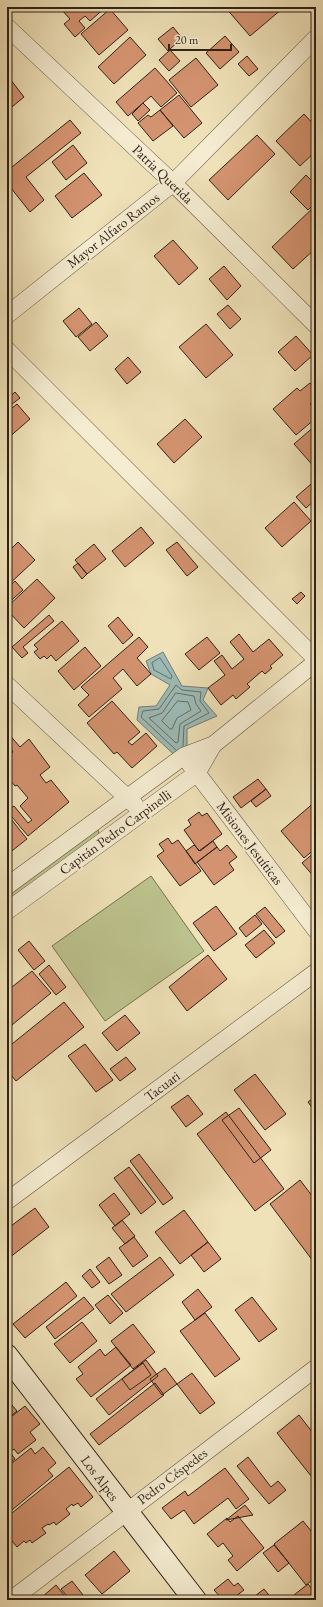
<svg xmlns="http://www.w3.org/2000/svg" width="323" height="1607" viewBox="0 0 323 1607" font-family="'EB Garamond',serif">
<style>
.green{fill:#bcc28d;stroke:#767252}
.water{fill:#9dbbb7;stroke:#717d77}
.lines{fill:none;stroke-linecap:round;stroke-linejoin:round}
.shore{stroke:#666e67;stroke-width:1}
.building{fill:#d49370;stroke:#2f2117}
.street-casing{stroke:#5f513f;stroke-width:18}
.secondary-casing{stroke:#2f2117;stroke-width:24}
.street{stroke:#f5ecd1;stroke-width:17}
.secondary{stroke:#f5ecd1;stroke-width:22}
.labels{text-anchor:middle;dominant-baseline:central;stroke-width:3.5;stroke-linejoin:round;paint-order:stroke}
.street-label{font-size:14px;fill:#2f2117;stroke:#f5ecd1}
</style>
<rect width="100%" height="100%" fill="#efe1b8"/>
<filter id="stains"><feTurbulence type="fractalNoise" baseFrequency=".005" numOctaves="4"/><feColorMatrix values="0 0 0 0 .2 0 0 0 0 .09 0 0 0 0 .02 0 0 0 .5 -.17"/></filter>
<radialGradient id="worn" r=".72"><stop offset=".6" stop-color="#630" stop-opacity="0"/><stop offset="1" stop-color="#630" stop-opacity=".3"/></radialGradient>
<path class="green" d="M96,830h2l1,5 -92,67v-7z
M151,876l53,75 -99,70 -53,-75z"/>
<path class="water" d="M163,652l19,34 26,2 -5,12 14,16 -30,13v33l-4,1 -46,-43 2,-13 17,-1 14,-21 -19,-11 -5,-13z"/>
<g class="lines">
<path class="shore" d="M160,658l12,18 -1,3 -17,-9 -2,-7z
M176,693l18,3 2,8 5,7 -21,13 -2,18 -2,1 -27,-25 13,-5z
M178,701l10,1 3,8 -14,8 -5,11h-2l-8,-8z
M176,750l-35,-33 2,-6 16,-2 17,-24 6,5 19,2 -1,9 9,12 -25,13 -1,20"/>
</g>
<path class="building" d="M59,7h47l-16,14 -5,-5 -6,5 6,7 -10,9 -11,-13 6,-5z
M225,7h55l2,2 -32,27z
M110,9l18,21 -29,25 -18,-21z
M173,27l9,11 -14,13 -10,-12z
M225,36l14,16 -19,17 -14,-16z
M130,37l16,18 -32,29 -16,-17z
M170,50l10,11 -11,10 -10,-11z
M247,56l11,13 -9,7 -11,-12z
M196,58l22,27 -27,22 -22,-27z
M155,68l22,25 -16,14 -10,-11 -23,20 -12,-14z
M7,75l17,22 -17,14z
M179,95l23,28 -18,15 -24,-28z
M143,103l7,7 -12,11 -6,-7z
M160,110l13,16 -20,15 -15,-18 10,-8 3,2z
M304,114l12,13v24l-16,15 -24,-25z
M70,120l11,13 -55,44 18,23 -14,12 -23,-29v-12z
M257,135l18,19 -47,46 -19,-20z
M73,145l14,18 -21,17 -14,-18z
M84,173l18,22 -30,23 -17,-22z
M306,175l10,10v17l-8,8 -18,-18z
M316,205v43l-23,21 -21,-22z
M173,240l25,28 -19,17 -25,-29z
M224,266l17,20 -14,14 -18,-21z
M228,305l13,14 -11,10 -13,-15z
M79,308l13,16 -16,13 -13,-16z
M96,322l12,14 -18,15 -12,-14z
M206,324l27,31 -27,23 -27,-31z
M296,336l17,19 -18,16 -17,-19z
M128,357l13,15 -14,12 -12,-15z
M310,383l6,7v9l-6,5 6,6v8l-20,17 -23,-26 24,-21 3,3z
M15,392l5,6 -13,10v-9z
M17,404l13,15 -23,20v-27z
M185,419l17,18 -28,26 -17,-19z
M316,425v44l-22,-25z
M311,484l5,7v8l-10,9 -10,-11z
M294,502l17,19 -29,26 -17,-19z
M141,527l13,16 -29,24 -13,-16z
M18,542l17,18 -28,26v-33z
M177,542l21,25 -11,9 -21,-26z
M94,544l12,15 -19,15 -12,-14z
M78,563l9,11 -5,5 -9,-12z
M37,579l18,19 -31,30 -17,-18v-3z
M15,581l8,9 -16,14v-16z
M301,592l4,4 -8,8 -5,-5z
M49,615l5,6 -31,26 5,6 -6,5 -10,-11z
M118,617l15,18 -10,9 -15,-18z
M62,621l17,20 -23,20 -5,-6 -4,4 -3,-3 -4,3 -6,-7 4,-3 -4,-4z
M239,634l14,18 16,-13 14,16 -13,11 2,2 -7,6 -3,-3 -15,13 3,3 -14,12 -3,-4 -12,10 -13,-17 17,-13 -11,-14 8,-6 10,14 12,-10 -14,-17z
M139,637l9,10 -11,11 14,16 -14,12 -14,-17 -10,9 9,11 -33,28 -11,-12 11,-10 -8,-8z
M207,637l13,16 -21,17 -14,-16z
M85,647l16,19 -27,24 -16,-19z
M112,701l28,31 -12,10 4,3 14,-12 11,13 -25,22 -15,-16 -3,2 -27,-31z
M7,732l13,15 9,-8 21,28 -10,8 6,8 5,-3 18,22 -41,34 -21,-25 7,-5 14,17 4,-3 -12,-14 8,-8 -11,-13 -2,1 -8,-10v-19l6,-5 -4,-5 -2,1z
M258,779l8,10 -25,19 -8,-11z
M266,789l5,7 -15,11 -5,-6z
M316,801v47l-12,10 -23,-27z
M199,812l3,4 5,-3 15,21 -23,17 -15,-21 7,-5 -3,-5z
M7,814l20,25 -19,15 -1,-1z
M168,838l4,6 6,-4 23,31 -21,15 -23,-30 7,-5 -5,-7z
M213,841l4,6 -22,17 -9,-13 8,-6 6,6z
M227,845l10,12 -8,6 5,7 -20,15 -17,-23 20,-15 3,4z
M316,851v28l-14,-16z
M216,906l21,28 -23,17 -21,-28z
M265,907l20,24 -9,7 -20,-24z
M255,915l7,9 -16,13 -7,-9z
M264,930l11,13 -19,15 -11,-13z
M29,941l16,20 -11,9 -16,-20z
M208,955l19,24 -40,32 -18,-24z
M49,965l17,22 -10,8 -17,-21z
M32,971l19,22 -44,36v-38z
M64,1002l20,25 -68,54 -9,-11v-22z
M125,1015l15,18 -23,18 -15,-18z
M85,1044l28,36 -17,12 -28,-36z
M126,1057l10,12 -16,12 -10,-12z
M255,1074l31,40 -21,16 -31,-40z
M188,1095l15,19 -17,13 -15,-20z
M316,1096v17l-8,-11z
M239,1108l32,42 -17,13 -32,-43z
M226,1112l58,77 -29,22 -58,-77z
M139,1154l34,44 -10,7 -33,-44z
M129,1167l27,35 -15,12 -27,-36z
M300,1180l16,21v64l-46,-61z
M114,1193l16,21 -15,12 -16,-21z
M35,1208l14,19 -40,31 -2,-3v-26z
M184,1210l24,32 -28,22 -25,-32z
M122,1220l13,16 -10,8 -13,-16z
M134,1237l14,19 -15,11 -14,-19z
M208,1242l13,17 -17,13 -13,-17z
M109,1257l13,18 -13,9 -13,-17z
M160,1257l14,18 -48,37 -15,-18z
M90,1269l10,13 -8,6 -10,-12z
M66,1282l11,14 -52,42 -12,-14z
M198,1289l14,18 -17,13 -13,-18z
M108,1295l15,18 -13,11 -15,-19z
M84,1297l10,12 -39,30 -9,-12z
M252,1297l25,32 -18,13 -24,-32z
M205,1313l35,46 -25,18 -35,-46z
M82,1322l15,19 -27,22 -16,-19z
M133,1324l22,28 -22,17 -22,-28z
M116,1347l15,18 -40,32 -15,-18 7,-5 -5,-7 22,-18 5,7z
M146,1360l12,16 -49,39 -13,-16z
M143,1363l8,12 -21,15 -8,-11z
M165,1368l12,16 -15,11 -12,-16z
M192,1373l23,30 -15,11 -23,-30z
M155,1383l9,12 -65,50 -9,-11z
M7,1399l10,12 -10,8z
M25,1406l15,18 -10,8 6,8 -18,14 -4,-5 -4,3 5,7 -8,6v-45z
M299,1415l17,22 -1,44 -38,-48z
M43,1447l13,16 -8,7 5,6 -41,34 -5,-6v-37l24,-19 4,6z
M248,1457l23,30 7,-6 8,9 -17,14 -32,-38z
M69,1467l24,30 -12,10 -3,-4 -5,3 -1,-2 -6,5 4,5 -14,11 -2,-3 -5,3 -1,-1 -6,4 4,5 -14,10 -2,-3 -4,3 -2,-2 -7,6 -10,-12v-18z
M225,1468l24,31 -13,10 -8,-11 -34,26 -10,-14 -13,9 -9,-11 23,-17 3,5z
M245,1505l8,10 -27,5z
M238,1516l26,32 -27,23 -9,-11 5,-4 -10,-13 -5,4 -11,-13 20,-16 3,4z
M303,1521l13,16v40l-10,8 -32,-41z
M274,1545l15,18 -11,9 -15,-19z
M114,1551l16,20 -28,23 -17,-19z
M228,1579l6,7 4,-3 6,7 -13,10h-8l-9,-10z
M72,1581l15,19h-17l-9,-11z
M308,1584l8,10 -7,6h-11l-4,-5z
M56,1585l12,15h-24l-2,-3z
M264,1589l9,11h-23z"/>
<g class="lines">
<g class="street-casing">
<path id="street" d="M7,27l166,156 143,142
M7,315l166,-132 143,-145
M7,350l309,309
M7,685l128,120
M190,764l126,166
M7,886l177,-130 29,-11 103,-83
M7,911l190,-138 16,-28
M7,1201l309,-229
M11,1600l305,-232"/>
</g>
<g class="secondary-casing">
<path id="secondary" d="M7,1356l188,244"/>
</g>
<use href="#street" class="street"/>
<use href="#secondary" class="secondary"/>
</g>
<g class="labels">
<g class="street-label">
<text transform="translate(163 174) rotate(44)">Patria Querida</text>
<text transform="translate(113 230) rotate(-38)">Mayor Alfaro Ramos</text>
<text transform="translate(115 832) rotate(-36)">Capitán Pedro Carpinelli</text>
<text transform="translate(250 843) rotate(53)">Misiones Jesuíticas</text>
<text transform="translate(162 1086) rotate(-37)">Tacuari</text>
<text transform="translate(172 1476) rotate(-37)">Pedro Céspedes</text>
<text transform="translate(100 1478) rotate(53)">Los Alpes</text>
</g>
</g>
<rect width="323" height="1607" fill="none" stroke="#efe1b8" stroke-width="24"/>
<rect x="8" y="8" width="307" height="1591" fill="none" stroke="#2f2117" stroke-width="2"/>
<rect x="12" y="12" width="299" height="1583" fill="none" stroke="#2f2117"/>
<path d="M169 44v6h62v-6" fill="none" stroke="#2f2117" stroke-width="2"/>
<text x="175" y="44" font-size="12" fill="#2f2117" stroke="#f5ecd1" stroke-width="3" paint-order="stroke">20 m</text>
<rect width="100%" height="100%" filter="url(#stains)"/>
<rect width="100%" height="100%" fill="url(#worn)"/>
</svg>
